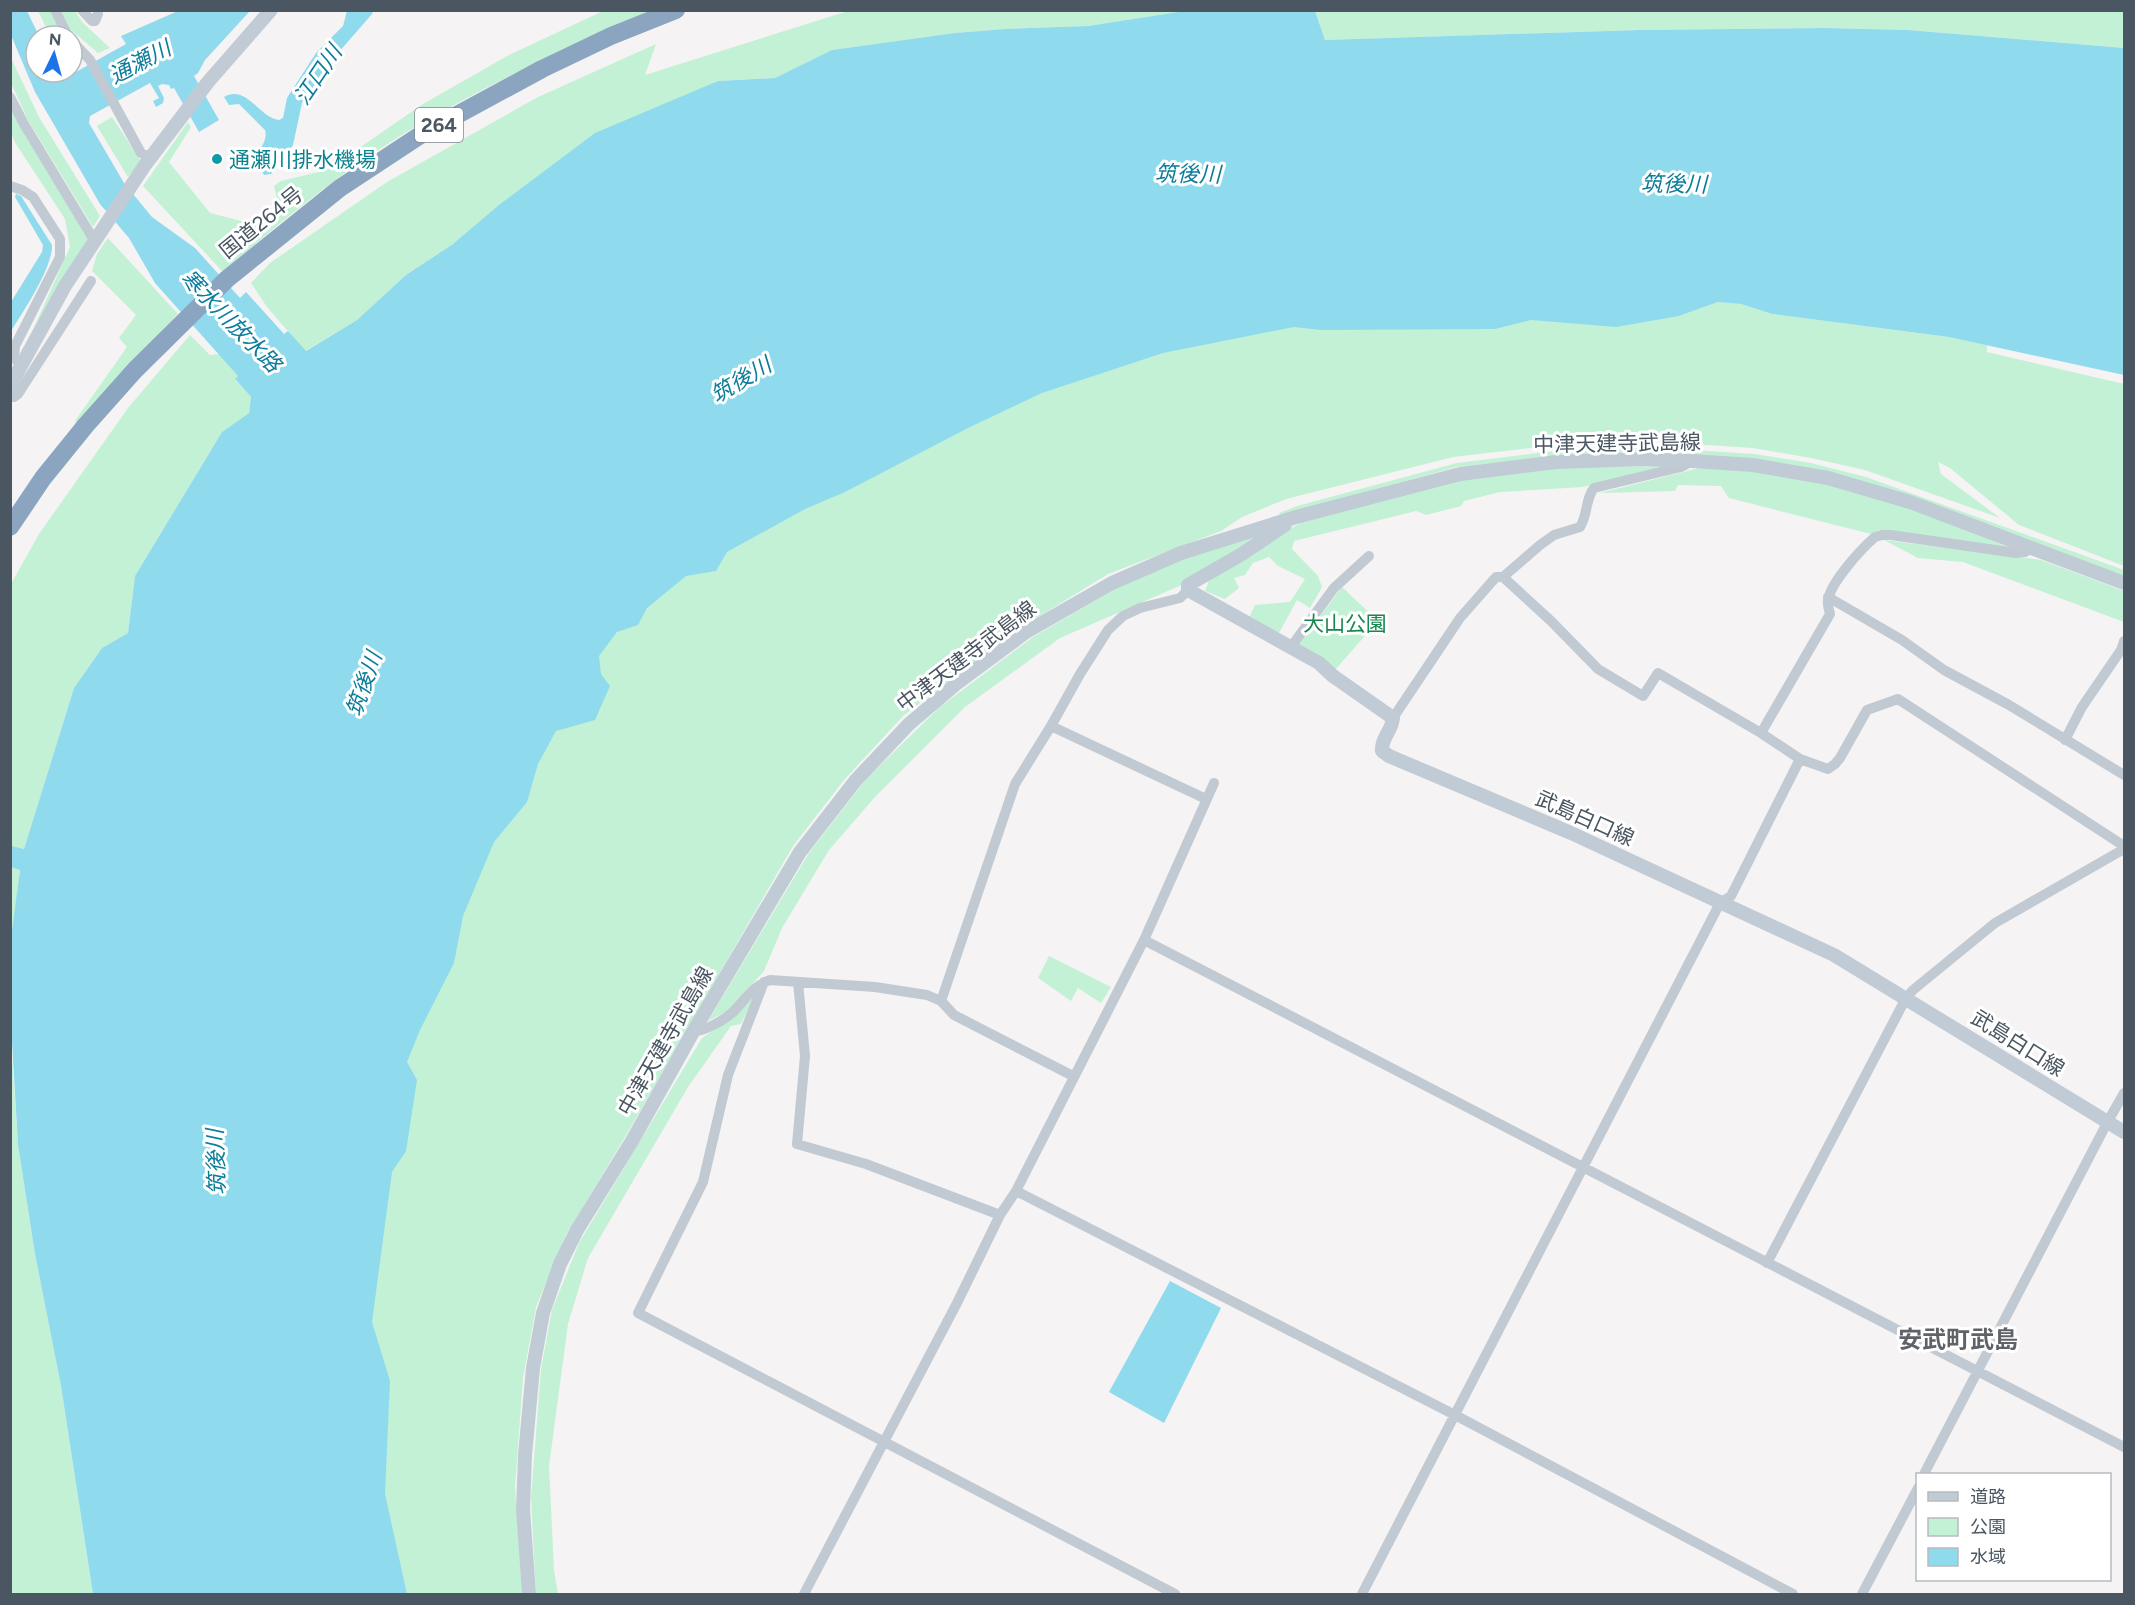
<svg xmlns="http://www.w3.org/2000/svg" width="2135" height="1605" viewBox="0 0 2135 1605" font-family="Figtree,'Noto Sans JP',sans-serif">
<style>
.green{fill:#c3f1d5}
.water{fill:#90daee}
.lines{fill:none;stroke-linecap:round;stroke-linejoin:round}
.street{stroke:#c1cad2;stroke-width:10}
.secondary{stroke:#c1cbd6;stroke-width:14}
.highway{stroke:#8ba5c1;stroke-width:18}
.culture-dot{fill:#0f9aa8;stroke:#fff;stroke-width:2}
.labels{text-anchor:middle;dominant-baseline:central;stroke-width:6;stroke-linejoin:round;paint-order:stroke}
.shield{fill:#fff;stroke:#808990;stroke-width:1.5}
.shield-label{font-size:20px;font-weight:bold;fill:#4a5661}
.culture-label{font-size:21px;fill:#0d838f;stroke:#fff;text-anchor:start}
.street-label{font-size:21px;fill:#4a5661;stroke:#fff}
.park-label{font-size:21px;fill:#17864f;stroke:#fff}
.water-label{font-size:22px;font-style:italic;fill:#0c7c9b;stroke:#fff}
.quarter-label{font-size:24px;font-weight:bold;fill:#5f6368;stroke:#fff}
</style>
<rect width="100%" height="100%" fill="#f5f3f3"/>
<path class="green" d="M2124,10v38l-216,-18 -83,-2 -186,2 -314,10 -10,-29z
M38,11h12l13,25h-13z
M61,11h14l7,11 28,26 -12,5 -28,-24z
M603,11h49c-76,34 -153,67 -225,109 -74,42 -140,96 -204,152l-80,-86 45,-64 3,5 -22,35 41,51 43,11 25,-21 -4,-17 7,-5 46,-11 96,-66 86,-49z
M848,11h344l-104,15 -83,3 -50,4 -122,17 -58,28 -58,3 -264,163 -47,31 -49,45 -52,31 -38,-44 -16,-24 19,-20 117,-81 149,-84 120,-54 -11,31z
M11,58l28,59 61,99 -7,11 -65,-107 -17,-37z
M11,106l77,133 -61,104 43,-96 -5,-28 -49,-75 -5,-11z
M112,117l29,44 -13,16 -31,-51z
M108,238l70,76 -101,111 -2,-4 52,-74 -8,-9 17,-23 -44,-44 5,-17z
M1718,302l23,2 31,10 177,23 38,8v7l137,32v182l-105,-41 -69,-57 -12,-6 3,12 59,44 -135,-48 -54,-12 -58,-10 -108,-7 -90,4 -102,12 -167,42 -44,18 -21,14 -113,43 -91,56 -113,85 -60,65 -51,66 -168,291 -59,98 -30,72 -13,71 -8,109 7,107h-134l-33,-387 13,-82 181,-429 142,-133 353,-176 251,-72 253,-12 131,13z
M190,335l20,20 9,-1 19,22 -3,4 16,17 -2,16 -27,19 -87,144 -7,57 -26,15 -28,40 -50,161 -13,-2v-263l28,-50 89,-126z
M1646,447l108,7 57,9 55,14 258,93v6l-284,-101 -286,-19 -98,11 -175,48 -2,-2 18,-7 160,-43 98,-12z
M1673,466l-90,21 -83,5 -36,9 -3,5 -35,9 -10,-4 -122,30 -2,8 26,27 4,11 -12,21 -13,-8 -18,33 -30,-15 6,-13 35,-3 15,-23 -27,-13 -9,-9 -16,6 -8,12 -11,3 5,10 -14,11 -20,-8 5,-13 95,-58 161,-41 91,-12z
M1699,468l62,4 73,14 81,23 100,41 -136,-20 -8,4 -142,-36 -8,-12 -43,-1 -3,6 -75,2z
M1271,530l-87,54 -124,54 -95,69 -90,90 -46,53 -47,78 -18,43 -35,39 -21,11 101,-168 58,-75 73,-71 93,-70 86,-50 67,-29z
M1884,540l157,20 83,31v31l-161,-60 -45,-4z
M1342,587l36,34 -44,50 -36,-25z
M11,867l9,2 -9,77z
M1049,956l62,31 -10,16 -23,-15 -7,13 -33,-23z
M756,993l-15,31 -10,2 -43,61 -100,171 -20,66 -19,142 5,104 4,24h-22l-5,-96 10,-129 11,-59 27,-67 123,-205 32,-22z
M10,1025l8,120 17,109 26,132 32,208h-82z"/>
<path class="water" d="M1192,10l123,1 10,29 314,-10 186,-2 83,2 216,18v327l-175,-38 -177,-23 -31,-10 -23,-2 -39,14 -63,11 -85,-7 -36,9 -174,1 -27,-3 -131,26 -121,40 -74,35 -123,64 -40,17 -78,43 -11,19 -30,5 -39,32 -9,17 -21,7 -18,24 2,18 9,12 -15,34 -39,11 -18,33 -11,38 -33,40 -31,74 -9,47 -34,67 -13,32 10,18 -11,71 -14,21 -20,150 18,59 -5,113 22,100h-314l-32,-208 -26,-132 -17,-109 -7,-120 -1,-79 10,-76 -9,-3v-21l13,3 50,-161 28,-40 26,-15 7,-57 87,-144 27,-19 2,-16 -16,-18 3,-3 -83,-93 -26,-45 -29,-34 -65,-112 -24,-57 -1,-24h17l12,25h-3v36h23l2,4 6,1 59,-33 -5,-8 57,-25h72l-45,49 -7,13 -4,3 25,44 -20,12 -25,-44 -3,1 -2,-4 -7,-1 -4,2 6,12 -1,5 -7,4 -3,-6 6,-3 -9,-15 -60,33 -1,7 35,60 28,34 43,31 45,50 6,-6 38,42 4,-3 18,20 51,-31 49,-45 47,-31 46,-39 96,-72 123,-52 57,-3 57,-28 123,-17 50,-4 83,-3z
M347,11h26l-1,3 -40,46 -30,43 -9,42 -22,29 -7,1 -9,-18c5,-8 13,-17 10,-27l-26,-26 -10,1 -5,-8c23,-13 35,21 55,23l4,-2 4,-20 29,-45 27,-27z
M16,194l5,2 31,49c1,22 -29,67 -41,86v-29l31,-50 1,-7 -28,-48z
M1170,1281l51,27 -57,115 -55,-31z"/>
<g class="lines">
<path class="street" d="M55,10l13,26
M82,10l10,11h3l3,-7
M72,41l18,19 51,93 9,4
M10,97l14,27 70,116
M10,186l12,4 11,7 27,42v18l-45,89 -1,10 7,11
M10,395l4,2 4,-3 73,-113
M1503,577l48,44 47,48 45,27 15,-23 103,60 39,26 28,10 7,-5 5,-6 27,-48 31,-11 226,147
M1828,597l74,43 42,30 65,35 115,70
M1291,647l43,-59 35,-32
M1393,718l67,-100 36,-41h7l37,-32 14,-10 26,-8c8,-12 5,-28 14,-39l87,-21 11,-6
M1051,726l155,73
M1761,733l69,-119c-1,-5 -3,-9 -2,-14 3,-18 33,-51 47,-63l7,-2h9l125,18 9,-1 6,-4
M2065,740l17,-33 39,-57 3,-9
M1144,940l980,507
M764,982l-36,93 -25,107 -65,131 537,281
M798,982l7,74 -8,88 69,20 134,51
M941,1001l74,-217 36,-58 29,-52 28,-44 15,-14 17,-8 40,-10 8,-8
M693,1032c13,-2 30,-11 40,-20 11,-11 21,-27 37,-32l105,7 52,8 14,6 13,14 119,61
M1016,1191l439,224 338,179
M1767,1263l139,-265 7,-8 82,-67 129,-74
M1924,1474l183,-351 17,-30
M804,1594l153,-291 43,-88 16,-24 128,-251 70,-157
M1362,1594l358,-691 11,-7 69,-137
M1862,1594l56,-106"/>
<path class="secondary" d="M10,386l55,-100 80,-121 63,-83 63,-72
M1285,525l-43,29 -54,31v5l131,73 14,13 60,42c-1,13 -12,20 -11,33l7,5 182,77 263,122 290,177
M529,1594l-6,-85 2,-54 8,-87 10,-55 17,-49 17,-34 55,-89 61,-109 107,-180 56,-72 53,-56 47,-40 70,-52 86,-49 69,-30 115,-36 164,-43 96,-12 88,-3 48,2 61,4 75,13 82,24 214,81"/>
<path class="highway" d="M10,527l33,-49 43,-53 49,-55 92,-91 113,-91 82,-54 120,-65 69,-33 65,-26"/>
</g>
<circle class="culture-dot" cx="217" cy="159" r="6"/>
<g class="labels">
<rect class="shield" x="415" y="108" width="48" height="34" rx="4.5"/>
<g class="shield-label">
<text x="439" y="125">264</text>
</g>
<g class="culture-label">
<text x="229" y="159">通瀬川排水機場</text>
</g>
<g class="street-label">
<text transform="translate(261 222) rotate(-39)">国道264号</text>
<text transform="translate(1617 443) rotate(-1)">中津天建寺武島線</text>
<text transform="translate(966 656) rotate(-37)">中津天建寺武島線</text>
<text transform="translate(1585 818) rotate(24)">武島白口線</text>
<text transform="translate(665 1041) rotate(-60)">中津天建寺武島線</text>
<text transform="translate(2018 1043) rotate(32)">武島白口線</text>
</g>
<g class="park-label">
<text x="1345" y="623">大山公園</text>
</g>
<g class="water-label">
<text transform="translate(140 62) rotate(-28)">通瀬川</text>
<text transform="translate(318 75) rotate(-56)">江口川</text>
<text transform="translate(1188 174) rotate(1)">筑後川</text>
<text transform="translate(1674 184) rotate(1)">筑後川</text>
<text transform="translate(231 321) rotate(46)">寒水川放水路</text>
<text transform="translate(741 380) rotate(-31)">筑後川</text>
<text transform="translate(364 684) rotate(-71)">筑後川</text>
<text transform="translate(216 1162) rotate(-92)">筑後川</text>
</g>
<g class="quarter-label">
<text x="1958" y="1339">安武町武島</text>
</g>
</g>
<rect width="2135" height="1605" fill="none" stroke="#4a5661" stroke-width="24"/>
<rect x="1916" y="1473" width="195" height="108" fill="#ffffff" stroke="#b7bbc0" stroke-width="1.5"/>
<rect x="1928" y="1492" width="30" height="9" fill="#c1cbd6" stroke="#b7bbc0" stroke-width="1.5"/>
<text x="1970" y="1503" font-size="18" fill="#4a5661">道路</text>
<rect x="1928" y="1518" width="30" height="18" fill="#c3f1d5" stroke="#b7bbc0" stroke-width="1.5"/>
<text x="1970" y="1533" font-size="18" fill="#4a5661">公園</text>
<rect x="1928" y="1548" width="30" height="18" fill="#90daee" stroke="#b7bbc0" stroke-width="1.5"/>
<text x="1970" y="1563" font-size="18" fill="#4a5661">水域</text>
<g transform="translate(54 54) rotate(5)"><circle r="28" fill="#ffffff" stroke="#b7bbc0" stroke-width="1.5"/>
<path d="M0-4.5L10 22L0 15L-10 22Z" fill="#1a73e8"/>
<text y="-9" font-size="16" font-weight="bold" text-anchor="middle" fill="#4a5661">N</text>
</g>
</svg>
